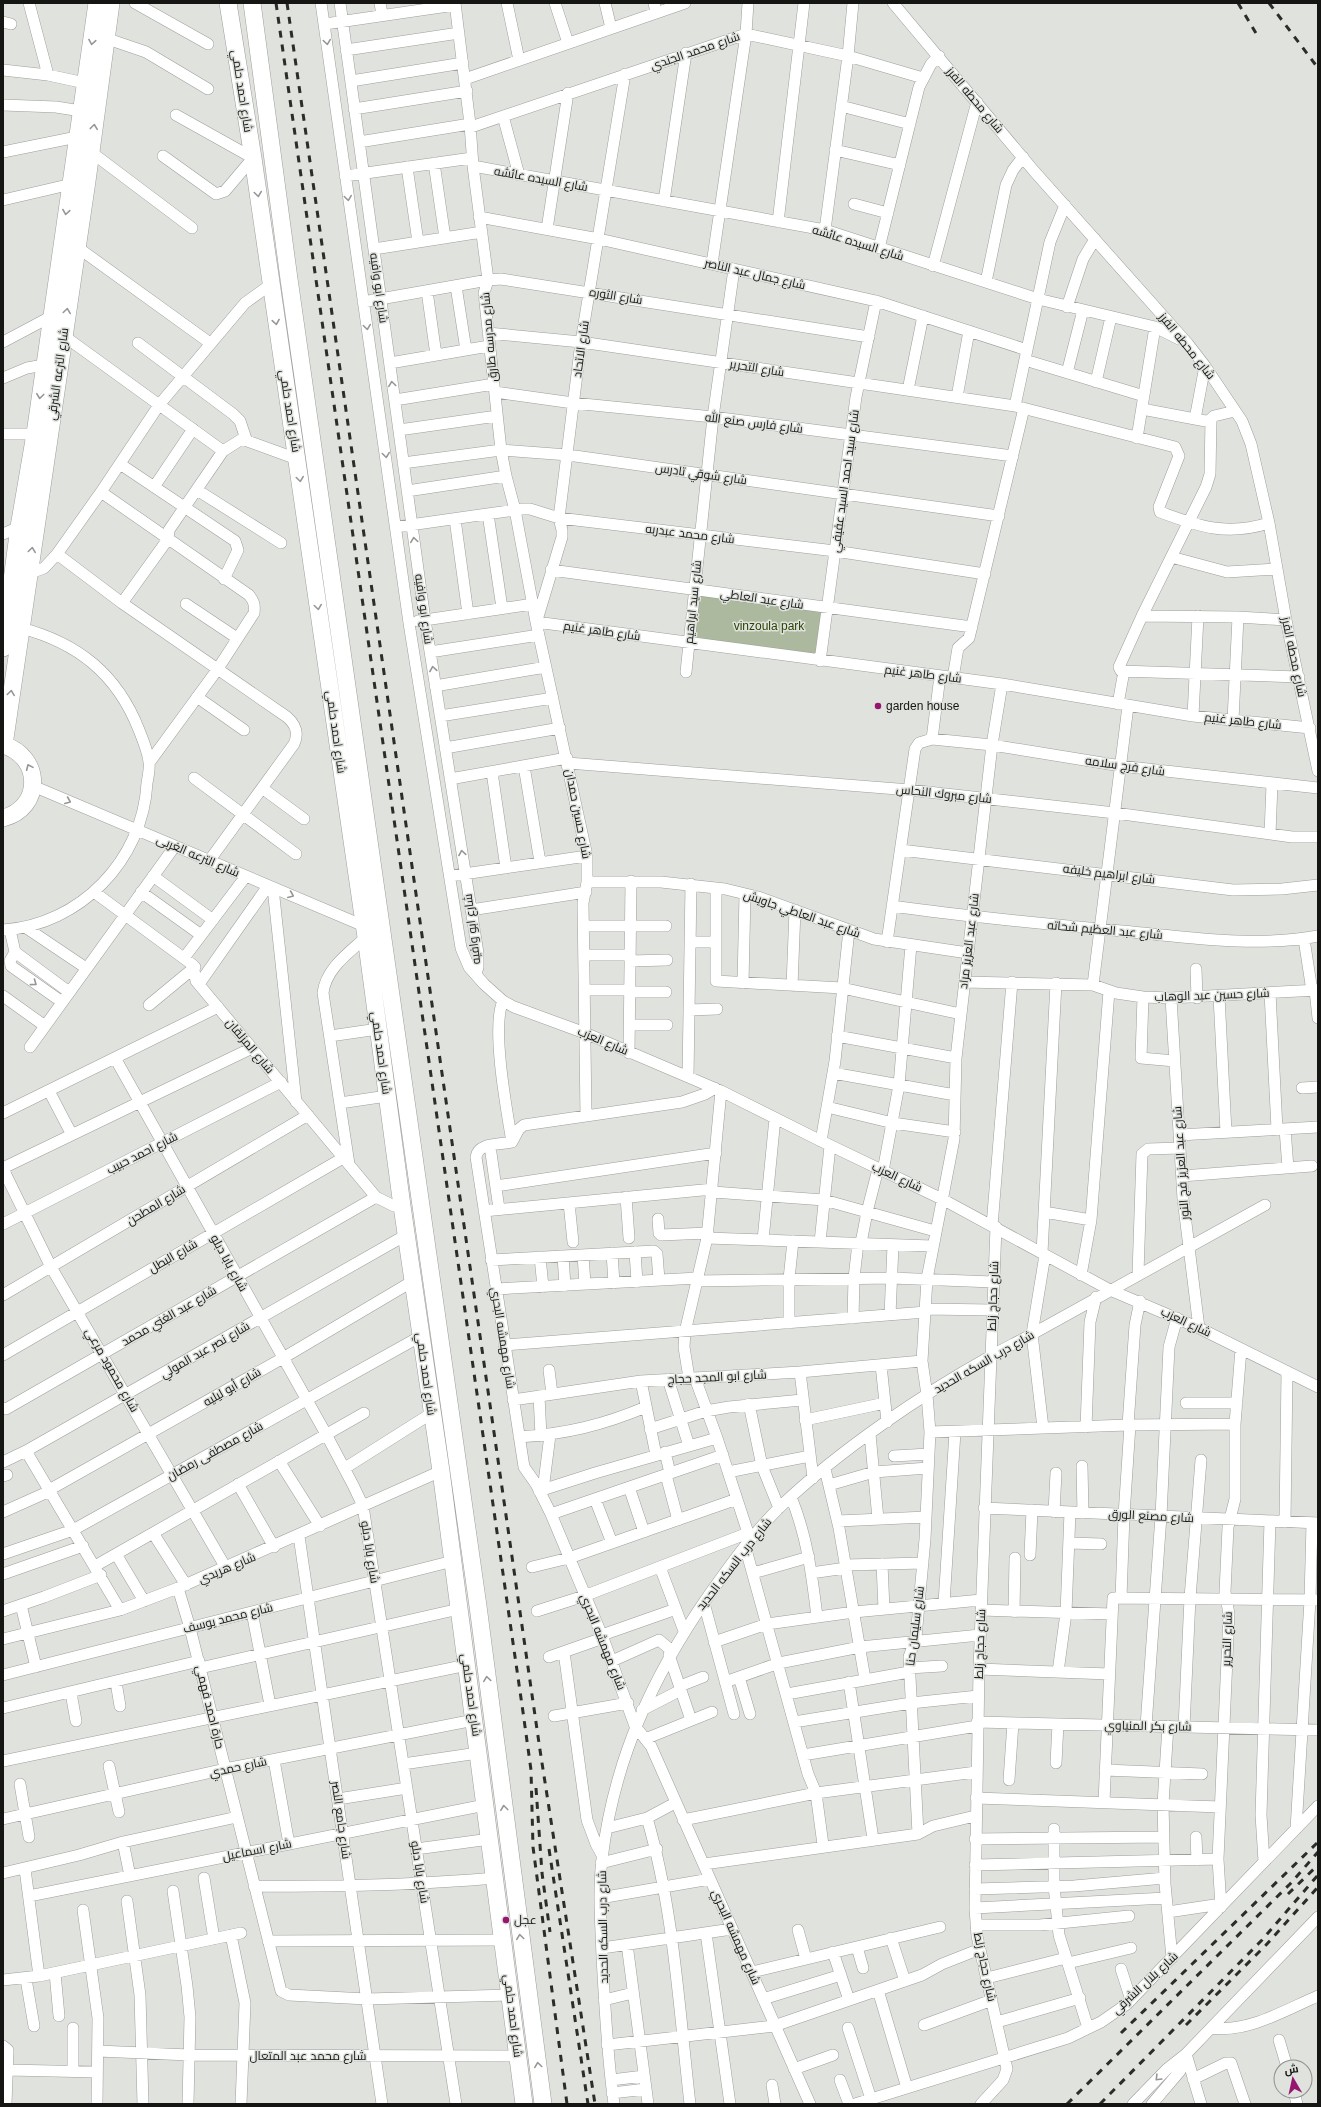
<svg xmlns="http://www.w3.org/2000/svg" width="1321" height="2107" viewBox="0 0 1321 2107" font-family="Arial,Cairo,sans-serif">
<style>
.green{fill:#acb99f}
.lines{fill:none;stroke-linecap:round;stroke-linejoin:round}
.minor-casing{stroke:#9d9f9b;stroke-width:12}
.primary-casing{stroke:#9d9f9b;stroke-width:18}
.minor{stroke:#fff;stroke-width:11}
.primary{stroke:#fff;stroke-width:17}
.rail{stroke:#2b2d2a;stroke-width:3;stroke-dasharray:7 7;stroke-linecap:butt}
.oneway{stroke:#969695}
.poi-dot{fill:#941670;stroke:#dfe2dd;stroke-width:1.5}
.labels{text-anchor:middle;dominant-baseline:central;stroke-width:3;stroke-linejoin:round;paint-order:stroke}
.street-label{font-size:12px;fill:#151614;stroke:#dfe2dd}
.park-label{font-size:12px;fill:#2a4100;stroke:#dfe2dd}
.poi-label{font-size:12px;fill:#151614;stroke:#dfe2dd;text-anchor:start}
</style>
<rect width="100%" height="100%" fill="#dfe2dd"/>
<path class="green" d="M696,591l127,17 -6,51 -127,-18z"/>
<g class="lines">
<g class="minor-casing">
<path id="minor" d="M29,3l19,72
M135,3l73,41
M321,3l88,620 52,325 8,19 15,17 19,17 11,6 71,26 136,58 100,50 121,58 168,91 89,38 119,59
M340,3l85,617 53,333v14l-2,7
M380,3l2,12
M455,3l15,121 3,42 15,114 -4,13 17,157 5,26 9,34 21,112 51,234v26l-4,21 3,213
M507,3l12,57
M555,3l13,40
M605,3l6,25
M654,3l2,10
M893,3l141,168 154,173 17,22 37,55 9,23 18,79 17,97 32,151
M3,22l8,2
M325,24l130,-19
M105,38l41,14 62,37
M346,50l113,-17
M3,70l45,5 37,8
M465,79l220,-76
M351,81l112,-18
M3,105l53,2 25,4
M841,106l69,18
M354,109l113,-18
M503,116l16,59
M471,127l275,-93 102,22 75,22
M359,142l111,-18
M835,150l65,15
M3,152l74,-15
M91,152l101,76
M163,156l53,38 9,-3 28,-33 -77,-43
M434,163l11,75
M473,166l352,64 213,69 117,28 24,12
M407,167l11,75
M345,176l127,-18
M3,200l73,-17
M664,201l22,-148
M854,204l34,9
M479,217l120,22 277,62 151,49
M778,222l26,-219
M547,229l21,-136
M825,230l23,-174 5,-53
M77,247l133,96
M879,248l40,-161 12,-23 8,-8
M374,249l108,-17
M712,264l34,-230 2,-31
M933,266l44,-164
M986,282l20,-97 7,-15 10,-13
M456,286l10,64
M427,291l9,64
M363,302l125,-22 13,-1 368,58
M1067,307l16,-48 12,-20
M488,333l93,9 434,64 160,41 4,9 -20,51 1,5c40,15 67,24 109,11
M64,336l159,115
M3,342l49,-26
M138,343l95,71 7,7 6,18
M1025,360l119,36
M390,363l99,-17
M1067,373l16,-63
M3,378l24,-10 17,-3
M1096,382l15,-65
M908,390l15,-74
M495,392l78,11 140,14 300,39
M957,397l12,-66
M395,400l99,-16
M1015,406l35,-164 15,-37
M1142,409l69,13
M1235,411l-21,5 -3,3 -1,55 -4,13 -64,129 -23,51 2,4 178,6
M1195,419l10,-53
M399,430l98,-14
M3,434h32
M1137,438l18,-111
M403,463l98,-13 67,5 431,61
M120,464l115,77 3,9 -14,29
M154,487l39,-58
M197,490l84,53
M407,491l99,-15
M101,492l148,103c5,6 6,10 5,18l-37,57 -68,93
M488,514l14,94
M455,519l13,95
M396,527l126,-18h8l29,9 276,33 150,23
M3,534l16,-7
M57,554l65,49 165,114c9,8 12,16 7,27l-85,117
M1171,557l56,15 50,-3
M30,569l6,2 8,-3 13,-14 44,-62 58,-87 86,-102 25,-18
M551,570l421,57
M122,603l46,-64 1,-9 54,-79 19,-12 55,20
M186,604l51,34
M1142,616l96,1 48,3
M537,620l25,-83v-7l-3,-12 22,-176 44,-268
M418,621l115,-17
M536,622l466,62 191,32 117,12
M430,652l109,-17
M820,661l36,-264 20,-96
M686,672l27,-255 21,-148
M953,678l5,-30 11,-10 55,-230
M435,686l111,-19
M197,697l47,33
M1118,704l6,-33
M440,716l113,-18
M1193,716l5,-100
M1233,720l5,-103
M932,739l8,-63
M445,748l115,-20
M568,763l342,27 205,23 177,24h26
M524,766l16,96
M492,772l14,96
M194,778l102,76
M450,779l117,-21
M33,786l331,140
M262,788l42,31
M1270,834l2,-50
M901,850l332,40 49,-1 36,-4
M153,876l60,44
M450,876l137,-20
M587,882h74l64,7 33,8 116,42 94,14
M273,888l23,214
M716,888v93l126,7 119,26
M94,892l99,73 3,16 180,216 18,9h8
M141,892l60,43
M892,906c77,11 153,18 230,25 65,6 131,17 196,5
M471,910l115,-18
M584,926h82
M25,927l61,41
M3,930c77,-5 140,-70 144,-147 1,-6 3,-14 2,-21 -1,-10 -6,-22 -10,-32 -22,-56 -61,-87 -118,-102
M10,930l5,22 -5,9 1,5 51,36
M1304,939l8,52
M690,942h25
M887,942l28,-193 4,-6 13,-4 60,6 129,21 197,22
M15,952l54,40
M584,955h46
M184,958l62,-82
M630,961l37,-1
M1196,969l1,29
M965,982l128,3 23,8 27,4 28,1 147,-8
M743,983l2,-89
M199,984l69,-98
M1093,985l35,-279
M792,986l3,-76
M585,990h45
M1315,990l3,28
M630,992h36
M1270,993l7,136
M3,996l42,30
M1219,996l7,136
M1143,997l-2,61 34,3
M1171,998l12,201 16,129
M503,1001c-12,26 4,111 9,141
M149,1005l46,-38
M689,1010l28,-1
M630,1025h37
M330,1036l48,-7
M837,1036l119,22
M30,1047l145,-201
M629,1053l2,-172
M115,1058l211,376 27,51 10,21 93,598
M833,1073l122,22
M688,1077l3,-193
M715,1088l-10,6 -23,8 -158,23 -5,4 -7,13c-11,3 -34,0 -36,15l48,310 12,17 15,30 52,124 32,88 16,20 159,358
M1302,1088l16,-1
M49,1091l23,44
M340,1103l47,-7
M827,1107l66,16 62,9
M3,1113l215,-106
M1285,1129l3,39
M1179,1135l139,-8
M821,1141l14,-80 14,-131
M490,1146l9,63
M349,1164l-26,-171c3,-25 26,-40 43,-56
M3,1168l249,-120
M3,1169l48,98 175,301
M883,1171l16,-86 12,-140
M1182,1176l130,-10
M496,1186l220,-33
M713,1192l111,8 111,31
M626,1197l3,41
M569,1203l4,39
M484,1211l229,-22
M1044,1212l47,8
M658,1219l1,14 2,2 47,-2
M3,1224l278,-142
M992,1226l20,-244
M707,1238l225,8
M763,1240l12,-122
M820,1242l10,-96
M861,1243l6,-31 11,-43
M635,1252l2,30
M612,1253l2,30
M1042,1253l14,-270
M583,1255l2,29
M563,1256l2,30
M540,1257l3,30
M491,1260l163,-9 3,3 2,26
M1138,1274l4,-120 6,-5 32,-1
M1081,1275l10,-55 18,-229
M697,1281l194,-3 102,4
M496,1289l202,-11
M3,1295l305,-180
M926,1309l66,1
M890,1315l3,-70
M853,1318l1,-40 4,-35
M789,1323v-44l4,-38
M504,1345l422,-33
M3,1355l340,-197
M881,1365l6,57
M549,1370l3,24
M800,1372l13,106
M689,1378l-5,-31 1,-15 22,-94 14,-147
M695,1378l22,60 33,101
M668,1379l21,67
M641,1381l15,74
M539,1396l2,40
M513,1400l128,-19 159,-9 122,-11
M1186,1403h51
M749,1404l13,62 17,42
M3,1408l3,1 370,-212
M805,1420l80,-17
M1128,1425l7,-100 5,-24
M1086,1427l4,-105 6,-25
M1043,1428l-11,-94 13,-79
M650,1429l56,-18 23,-4 73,-7
M930,1432l198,-7 107,-1
M870,1434l8,85
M519,1437c47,-3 84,-12 127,-30
M26,1451l94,159
M665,1452l5,21
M894,1456l35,-2
M279,1461l41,65
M3,1462l23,-11 380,-216
M1082,1466l1,47
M345,1468l87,-55
M825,1469l14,59 26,151
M728,1472l82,-16
M666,1475l12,45
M3,1476l4,-1
M238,1484l36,63
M829,1485l45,-13 54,-4
M629,1487l15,45
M49,1490l234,-132 130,-77
M543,1490l7,-55
M539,1491l56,-18 122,-35
M791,1497c16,39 21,78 26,120
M595,1499l17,44
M984,1508l334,15
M3,1512l47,-21
M1054,1512l2,-39
M551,1514l172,-59
M838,1521l88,-4
M1285,1522l2,-150
M153,1533l33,52
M299,1536l83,568
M1070,1543l31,1
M745,1546l63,228 8,19 7,52
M3,1554l70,-24 348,-194
M116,1554l28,47
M1030,1555l2,-45
M882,1564l2,45
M846,1565l77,-2
M95,1566l269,-153
M532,1567l37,-9 168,-59
M660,1567l24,64
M753,1573l56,-16
M811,1573l35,-5
M3,1574l80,-28
M178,1588l12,40 91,363 8,4 78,4 143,-4
M1121,1598l3,-83 6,-90
M704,1603l30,111
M944,1603l11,-171
M21,1605l15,62
M981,1610l131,4
M3,1611l41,-14 57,-22
M537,1611l47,-15 164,-63
M252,1612l18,93
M1014,1612l1,-54
M602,1635l74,-26
M3,1639l117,-29 58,-22 263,-117
M714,1642l53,-18 87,-12 127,-12
M564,1652l23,168 9,24 6,11
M669,1655l22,65
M549,1657l54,-19
M612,1661l47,-21 13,11
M200,1668l259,-59
M909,1668l33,-2
M979,1669l130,5
M1058,1672l8,-59 4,-101
M3,1675l450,-114
M739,1677l11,37
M116,1682l4,24
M725,1682l54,-19 81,-16 120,-12
M849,1682l24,157
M680,1686l23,-9
M71,1693l5,28
M787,1694l122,-22
M3,1708l196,-47
M642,1710l39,-20
M554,1716l74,-13
M794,1722l117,-19 67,-7
M977,1722l341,8
M1146,1726l15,-210 8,-169 8,-29
M1168,1726l-5,78 2,80 7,74
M1184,1727l6,-129 11,-138
M645,1739l67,-27
M803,1755l174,-29
M274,1760l15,84
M3,1761l464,-96
M1056,1763l2,-39
M403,1764l75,-11
M109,1766l10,46
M1105,1770l97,4
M1009,1780l4,-57
M20,1784l9,53
M976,1798l244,9
M338,1799l69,-11
M1104,1802l9,-204 205,2
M647,1818c27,92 32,191 43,286
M3,1819l222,-50 249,-49
M683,1820l133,-27 160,-21
M607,1828l40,-10 28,-15
M1054,1829v57l5,49 29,93
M1296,1829l14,-229 2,-77
M918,1834l-9,-177 7,-20 9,-98 5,-107 -3,-37 -5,-34 5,-82 27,-140 2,-81 36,-313 10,-61
M1196,1837l1,23
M975,1839l189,-2
M123,1842l7,34
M416,1849l74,-10
M1264,1861l-3,-46 9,-294
M601,1863l56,-14
M704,1864l214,-30 15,-8 42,-10
M975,1865l243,-6
M25,1869l14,107
M3,1873l76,-18 44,-13 114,-25
M204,1878l10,61
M254,1886c81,1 160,-1 241,-8
M975,1889l99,-3 91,-8
M173,1891l14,95 3,31 -2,87
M29,1896l456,-91
M600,1898l110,-19
M127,1901l13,94 3,109
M1221,1907l-3,-48 11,-245 -4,-22 3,-65 7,-28v-75l6,-75
M975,1908l191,-10
M83,1910l15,108 -1,86
M1168,1912l53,-8
M976,1925h64l89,-9
M798,1930l8,29
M706,1933l24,171
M231,1935l14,68 -4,101
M891,1938l14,43
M268,1941l235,-1
M627,1944l21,160
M857,1947l6,21
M602,1948l130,-19
M833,1952l16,48
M1068,1963l63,-15
M1121,1969l10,31
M752,1972l188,-45
M55,1973l4,43
M987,1978l79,-20
M26,1979l8,47
M3,1980l36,-4 202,-43
M878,1990l29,98
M763,1999l78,-24
M604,2000l29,-7
M997,2022l83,-24
M924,2025l68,-25
M73,2028v43
M848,2028l23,71
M1211,2028c37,5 74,-18 107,-32
M1279,2040l8,27
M607,2045l167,-19 148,-51 20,-11 38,-15
M3,2046l5,4 -2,54
M98,2051l91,4 328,1
M1186,2054l15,50
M794,2069l39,-14
M8,2070l89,2
M1193,2079l33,-16h5l14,41
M611,2080l33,-4
M840,2080l9,24
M772,2085l3,19
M1294,2091l3,13
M612,2093l34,-4
M614,2104c-7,-49 -9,-97 -12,-147 -1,-32 -4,-65 0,-98 12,-99 50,-182 107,-264 22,-31 45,-63 73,-90 58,-55 139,-110 209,-149 14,-8 29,-15 43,-23 77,-43 154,-86 231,-128
M855,2104l213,-66 33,-16 26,-18 23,-24 168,-174
M981,2104l22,-24 4,-11 -30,-133 -2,-28 4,-239 17,-442
M1133,2104l34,-35 19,-15 132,-137
M1152,2104l28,-33 6,-17"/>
</g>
<g class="primary-casing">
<path id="primary" d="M228,3l25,155 113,779 36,269 39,265 83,633
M252,3l37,276 189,1327 65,498
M3,648l16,-121 16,-93 62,-431
M3,745c39,11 40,63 0,73
M4,745l83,-564 24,-178"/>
</g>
<use href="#minor" class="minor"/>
<use href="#primary" class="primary"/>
<path class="rail" d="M276,3l247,1709 8,58 2,77 34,257
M287,3l253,1747 55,354
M1238,3l19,32
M1269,3l49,65
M536,1788l6,85 8,59
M549,1849l39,255
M1288,1894l30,-29
M1186,2025l80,-80 52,-58
M1121,2033l197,-191
M1067,2104l223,-220 28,-32
M1100,2104l162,-164 56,-65"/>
</g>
<defs><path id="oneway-chevron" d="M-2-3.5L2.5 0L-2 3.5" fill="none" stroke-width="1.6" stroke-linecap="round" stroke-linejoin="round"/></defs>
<g class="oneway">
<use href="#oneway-chevron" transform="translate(92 42) rotate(99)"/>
<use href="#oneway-chevron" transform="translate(327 42) rotate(82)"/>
<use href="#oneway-chevron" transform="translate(94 127) rotate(-83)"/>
<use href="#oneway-chevron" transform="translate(258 194) rotate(82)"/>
<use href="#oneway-chevron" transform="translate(348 198) rotate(82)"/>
<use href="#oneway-chevron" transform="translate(66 212) rotate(99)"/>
<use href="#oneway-chevron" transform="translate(67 311) rotate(-82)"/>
<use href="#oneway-chevron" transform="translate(276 322) rotate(81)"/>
<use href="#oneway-chevron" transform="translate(367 327) rotate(82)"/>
<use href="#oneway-chevron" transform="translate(392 384) rotate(-98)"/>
<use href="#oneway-chevron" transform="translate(40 396) rotate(97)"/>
<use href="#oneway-chevron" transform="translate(386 455) rotate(82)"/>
<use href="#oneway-chevron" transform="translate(300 479) rotate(82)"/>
<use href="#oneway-chevron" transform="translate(414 540) rotate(-98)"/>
<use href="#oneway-chevron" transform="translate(32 550) rotate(-82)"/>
<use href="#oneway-chevron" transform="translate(318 607) rotate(82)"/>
<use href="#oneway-chevron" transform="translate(433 669) rotate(-99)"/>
<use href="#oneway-chevron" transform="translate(11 693) rotate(-82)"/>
<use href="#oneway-chevron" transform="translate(29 767) rotate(-114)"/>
<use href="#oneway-chevron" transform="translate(68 801) rotate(23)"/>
<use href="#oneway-chevron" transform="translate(462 853) rotate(-99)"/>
<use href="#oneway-chevron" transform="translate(291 895) rotate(23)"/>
<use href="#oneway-chevron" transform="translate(34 983) rotate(36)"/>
<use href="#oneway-chevron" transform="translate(487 1679) rotate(-98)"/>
<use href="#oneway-chevron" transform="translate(504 1808) rotate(-97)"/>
<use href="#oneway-chevron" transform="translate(520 1937) rotate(-98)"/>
<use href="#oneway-chevron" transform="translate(538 2065) rotate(-98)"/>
<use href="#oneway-chevron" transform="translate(1158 2078) rotate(134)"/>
</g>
<g class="poi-dot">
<circle cx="878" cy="706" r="4"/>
<circle cx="506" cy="1920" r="4"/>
</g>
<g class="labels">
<g class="street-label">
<text transform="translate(695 51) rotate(-19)">شارع محمد الجندي</text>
<text transform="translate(242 91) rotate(81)">شارع احمد حلمي</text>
<text transform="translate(975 100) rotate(50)">شارع محطه الفرز</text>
<text transform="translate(541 179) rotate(10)">شارع السيده عائشه</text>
<text transform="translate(858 243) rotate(17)">شارع السيده عائشه</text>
<text transform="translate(755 274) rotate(13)">شارع جمال عبد الناصر</text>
<text transform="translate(379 288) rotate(82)">شارع ابو وافيه</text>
<text transform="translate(616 296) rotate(9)">شارع الثوره</text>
<text transform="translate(489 337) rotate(-95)">شارع مدرسه طارق</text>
<text transform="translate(1187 346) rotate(51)">شارع محطه الفرز</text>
<text transform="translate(581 349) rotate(-82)">شارع الاتحاد</text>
<text transform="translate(757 368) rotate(9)">شارع التحرير</text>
<text transform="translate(58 374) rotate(-82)">شارع الترعه الشرقي</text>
<text transform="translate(290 411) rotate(81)">شارع احمد حلمي</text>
<text transform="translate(754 423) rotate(7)">شارع فارس صنع الله</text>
<text transform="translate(701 474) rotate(8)">شارع شوقي تادرس</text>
<text transform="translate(845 481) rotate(-82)">شارع سيد احمد السيد عفيفي</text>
<text transform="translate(690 534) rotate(7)">شارع محمد عبدربه</text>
<text transform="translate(762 599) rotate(8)">شارع عبد العاطي</text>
<text transform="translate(693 602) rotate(-84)">شارع سيد ابراهيم</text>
<text transform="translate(424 609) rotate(82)">شارع ابو وافيه</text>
<text transform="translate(602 631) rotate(8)">شارع طاهر غنيم</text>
<text transform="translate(1294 657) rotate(78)">شارع محطه الفرز</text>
<text transform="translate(923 674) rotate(7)">شارع طاهر غنيم</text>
<text transform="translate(1243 721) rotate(6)">شارع طاهر غنيم</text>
<text transform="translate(336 732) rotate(82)">شارع احمد حلمي</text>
<text transform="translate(1125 766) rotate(8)">شارع فرج سلامه</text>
<text transform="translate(944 794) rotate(6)">شارع مبروك النحاس</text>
<text transform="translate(578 814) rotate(79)">شارع حسين حمدان</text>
<text transform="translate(198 856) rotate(23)">شارع الترعه الغربى</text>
<text transform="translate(1109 874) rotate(7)">شارع ابراهيم خليفه</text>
<text transform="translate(802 914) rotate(19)">شارع عبد العاطي جاويش</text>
<text transform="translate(472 929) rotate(-97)">شارع ابو وافيه</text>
<text transform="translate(1105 930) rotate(5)">شارع عبد العظيم شحاته</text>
<text transform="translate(969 941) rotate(-83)">شارع عبد العزيز مراد</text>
<text transform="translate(1212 995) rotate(-2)">شارع حسين عبد الوهاب</text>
<text transform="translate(603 1041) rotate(23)">شارع العزب</text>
<text transform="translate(250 1046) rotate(50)">شارع المزلقان</text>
<text transform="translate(381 1053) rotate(82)">شارع احمد حلمي</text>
<text transform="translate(142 1153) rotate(-27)">شارع احمد حبيب</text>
<text transform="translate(1181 1163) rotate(-94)">شارع عبد العزيز فج النور</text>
<text transform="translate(897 1177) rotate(25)">شارع العزب</text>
<text transform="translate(156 1205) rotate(-31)">شارع المطحن</text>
<text transform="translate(173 1256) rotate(-30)">شارع البطل</text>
<text transform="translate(229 1263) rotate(61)">شارع بابا دبلو</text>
<text transform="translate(993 1296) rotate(-88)">شارع حجاج زلط</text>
<text transform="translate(169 1316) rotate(-30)">شارع عبد الغني محمد</text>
<text transform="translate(1186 1322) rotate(25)">شارع العزب</text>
<text transform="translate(503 1338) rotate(81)">شارع مهمشه البحري</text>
<text transform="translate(205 1350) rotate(-30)">شارع نصر عبد المولي</text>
<text transform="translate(984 1362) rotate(-30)">شارع درب السكه الحديد</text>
<text transform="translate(112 1370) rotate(60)">شارع محمود مرعي</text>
<text transform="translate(426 1374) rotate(82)">شارع احمد حلمي</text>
<text transform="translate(717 1377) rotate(-3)">شارع ابو المجد حجاج</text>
<text transform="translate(232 1387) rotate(-30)">شارع أبو ليليه</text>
<text transform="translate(215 1451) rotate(-29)">شارع مصطفى رمضان</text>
<text transform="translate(1151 1516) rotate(3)">شارع مصنع الورق</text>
<text transform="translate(370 1552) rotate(81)">شارع بابا دبلو</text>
<text transform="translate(734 1564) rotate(-52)">شارع درب السكه الحديد</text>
<text transform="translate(227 1568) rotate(-23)">شارع هريدي</text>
<text transform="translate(228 1618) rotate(-14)">شارع محمد يوسف</text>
<text transform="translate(915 1626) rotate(-83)">شارع سليمان حنا</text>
<text transform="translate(1227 1639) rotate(-88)">شارع التحرير</text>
<text transform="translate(603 1642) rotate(68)">شارع مهمشه البحري</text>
<text transform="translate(980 1644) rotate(-88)">شارع حجاج زلط</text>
<text transform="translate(471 1695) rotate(82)">شارع احمد حلمي</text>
<text transform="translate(210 1707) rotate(76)">حارة احمد فهمي</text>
<text transform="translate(1148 1726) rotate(1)">شارع بكر المنياوي</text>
<text transform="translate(238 1767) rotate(-12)">شارع حمدي</text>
<text transform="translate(341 1820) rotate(82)">شارع جامع النصر</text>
<text transform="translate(257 1850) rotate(-11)">شارع اسماعيل</text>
<text transform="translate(420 1872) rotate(81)">شارع بابا دبلو</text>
<text transform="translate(603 1927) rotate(-91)">شارع درب السكه الحديد</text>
<text transform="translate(736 1937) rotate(66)">شارع مهمشه البحري</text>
<text transform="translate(985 1967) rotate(78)">شارع حجاج زلط</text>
<text transform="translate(1145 1983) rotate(-43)">شارع بلال الشرقي</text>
<text transform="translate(513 2016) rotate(83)">شارع احمد حلمي</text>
<text x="308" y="2056">شارع محمد عبد المتعال</text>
</g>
<g class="park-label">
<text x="769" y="626">vinzoula park</text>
</g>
<g class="poi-label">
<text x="886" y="706">garden house</text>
<text x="514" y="1920">عجل</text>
</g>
</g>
<rect width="1321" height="2107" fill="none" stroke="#151614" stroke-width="8"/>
<g transform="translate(1293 2079) rotate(351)"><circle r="19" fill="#dfe2dd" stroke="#8e908d"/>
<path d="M0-3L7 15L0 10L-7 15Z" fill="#941670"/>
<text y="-6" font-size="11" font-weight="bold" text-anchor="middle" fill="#151614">ش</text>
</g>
</svg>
